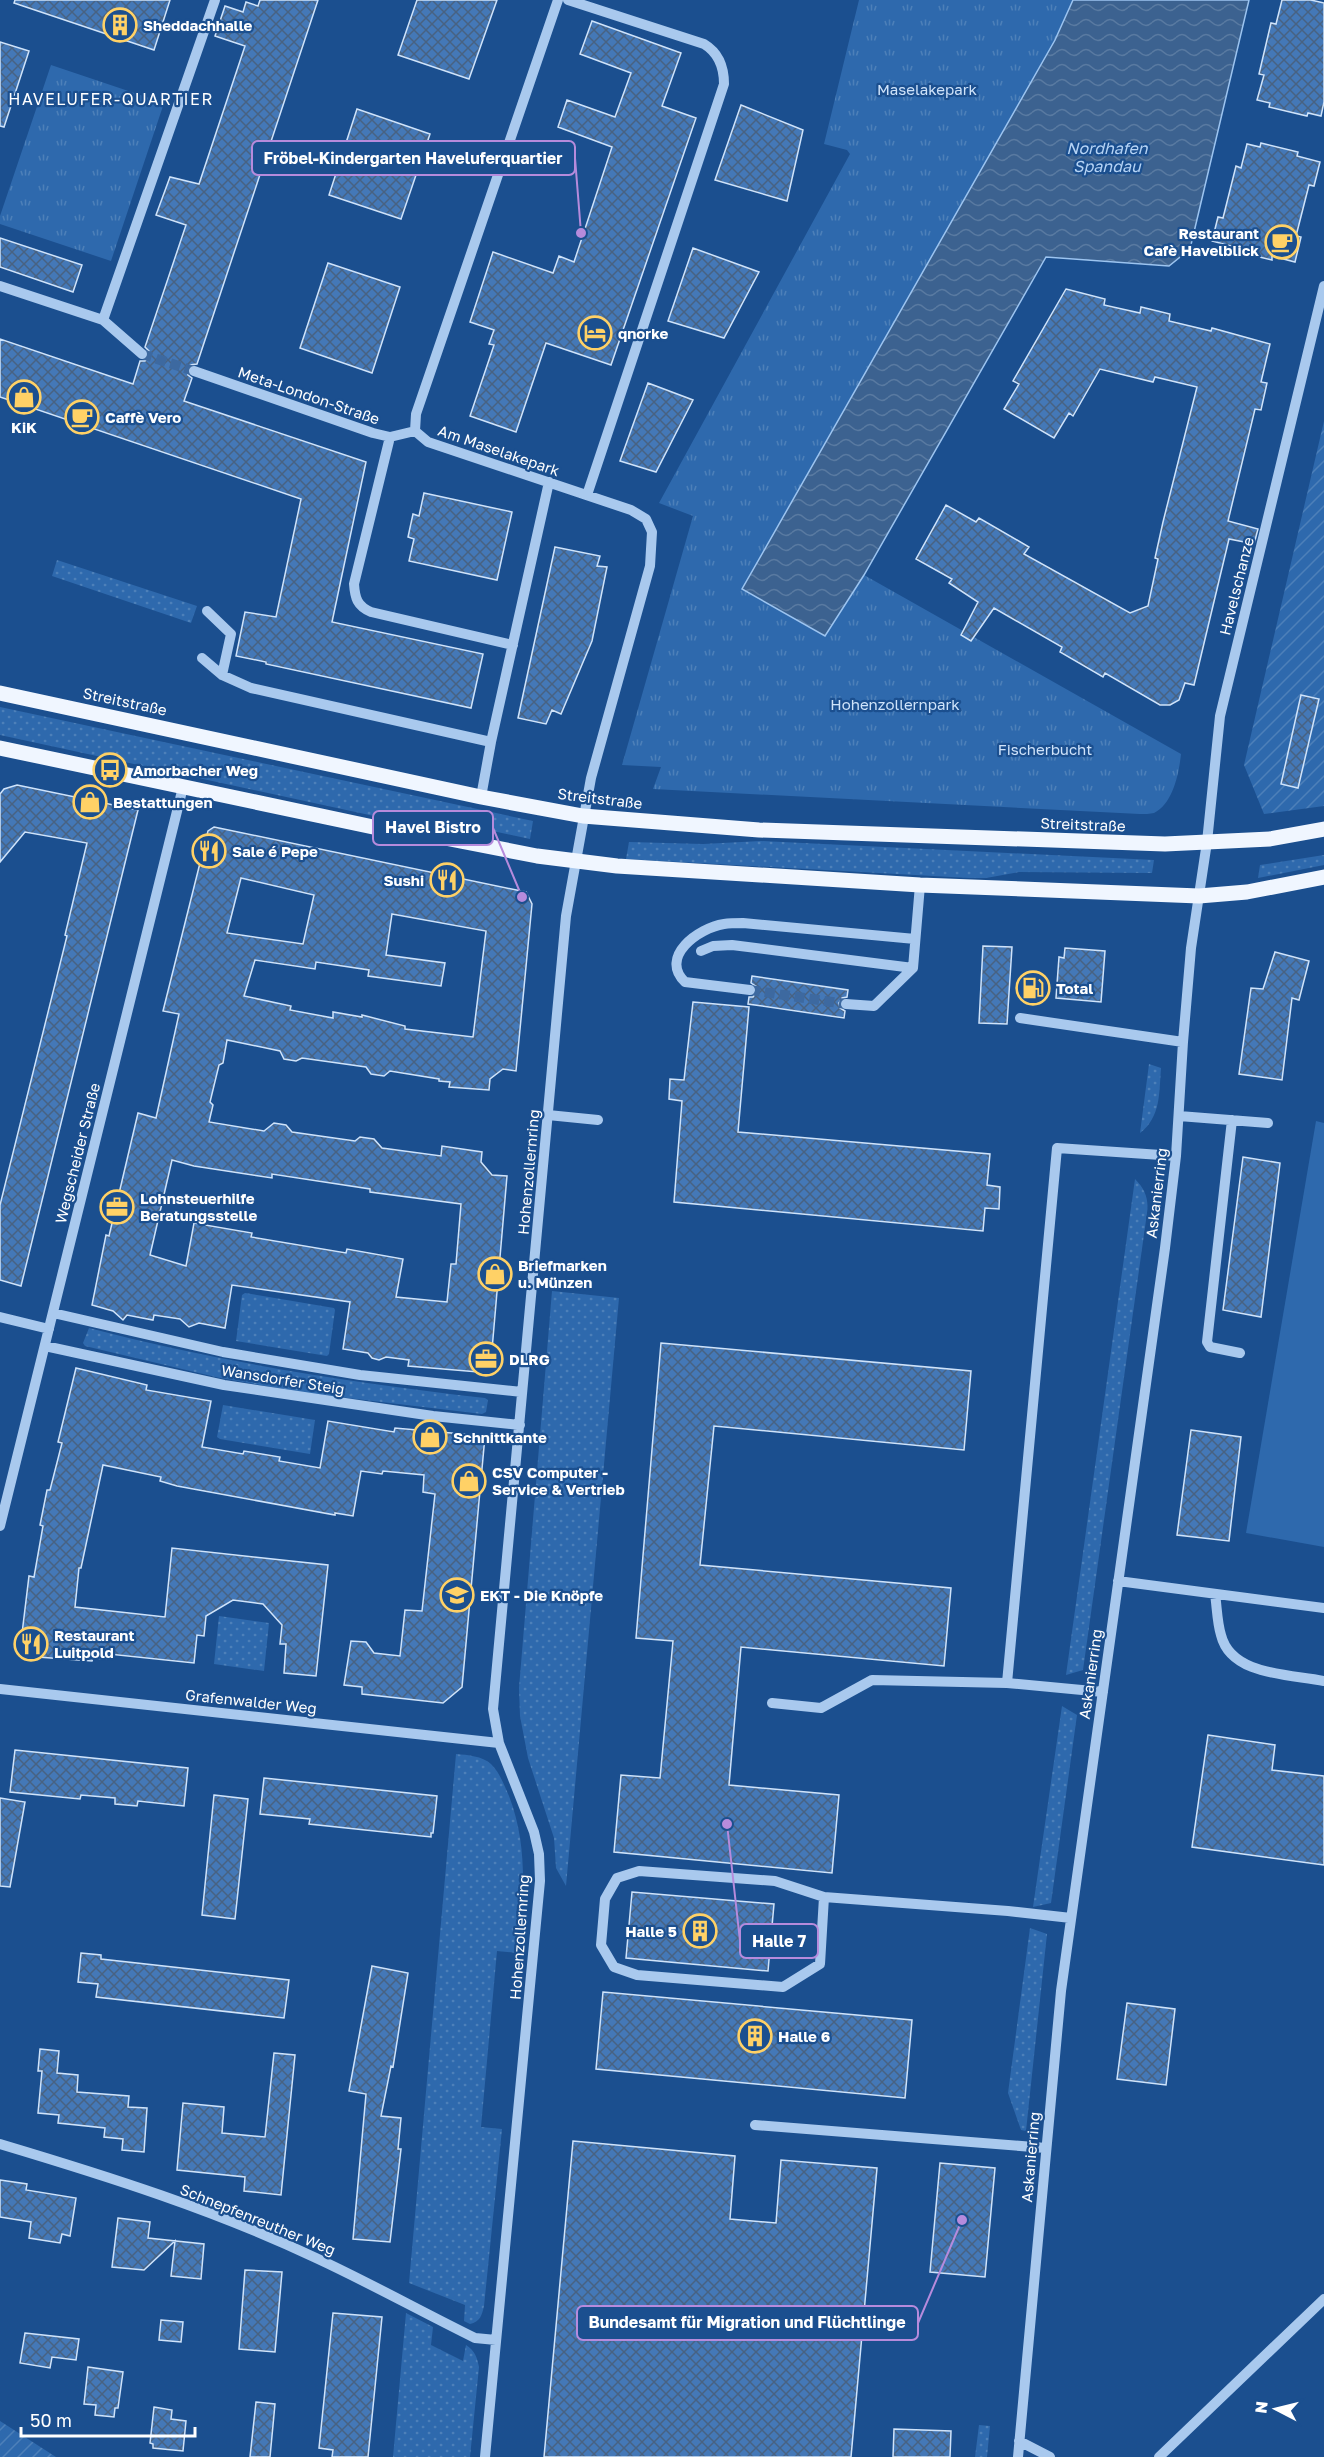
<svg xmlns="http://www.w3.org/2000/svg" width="1324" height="2457" viewBox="0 0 1324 2457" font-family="'Golos Text',sans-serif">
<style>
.grass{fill:url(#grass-dots)}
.park{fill:url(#park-tufts)}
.garden{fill:url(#garden-furrows)}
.pitch{fill:#2e69ad}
.water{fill:url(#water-waves);stroke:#9cc4f0;stroke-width:1.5}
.building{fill:url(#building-cross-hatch);stroke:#cfe3fa;stroke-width:1.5;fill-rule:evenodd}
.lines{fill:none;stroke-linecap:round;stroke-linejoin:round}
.minor-tunnel{stroke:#3d69a0;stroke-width:10;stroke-dasharray:10 5;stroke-linecap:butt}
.minor{stroke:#a9c9ee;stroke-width:10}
.major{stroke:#f0f6ff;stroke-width:15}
.labels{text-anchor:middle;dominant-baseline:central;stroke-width:4.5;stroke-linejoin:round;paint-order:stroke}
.poi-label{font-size:15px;font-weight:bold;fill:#fff;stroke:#1b4f8f;text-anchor:start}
.park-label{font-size:15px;fill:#cfe3fa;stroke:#1b4f8f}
.street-label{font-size:15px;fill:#fff;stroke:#1b4f8f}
.neighbourhood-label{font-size:16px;letter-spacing:1.5px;fill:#fff;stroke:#1b4f8f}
.water-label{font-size:16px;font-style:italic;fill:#b5d3f5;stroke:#1b4f8f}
.leader{fill:none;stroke:#b68bdc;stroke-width:2}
.callout-dot{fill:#b68bdc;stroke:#1b4f8f;stroke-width:2}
.callout{fill:#1b4f8f;stroke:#b68bdc;stroke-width:2}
.callout-label{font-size:16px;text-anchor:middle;font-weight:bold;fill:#fff}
</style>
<defs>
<pattern id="grass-dots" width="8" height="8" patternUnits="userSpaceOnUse" patternTransform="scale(1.5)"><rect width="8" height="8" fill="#2e69ad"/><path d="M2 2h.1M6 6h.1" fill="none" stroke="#4d80b9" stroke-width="1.8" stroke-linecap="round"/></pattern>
<pattern id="park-tufts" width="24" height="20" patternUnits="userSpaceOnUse" patternTransform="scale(1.5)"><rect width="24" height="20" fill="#2e69ad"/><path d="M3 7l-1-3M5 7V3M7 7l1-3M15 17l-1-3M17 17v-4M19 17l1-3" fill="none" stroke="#4d80b9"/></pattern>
<pattern id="garden-furrows" width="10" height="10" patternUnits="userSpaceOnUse" patternTransform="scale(1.5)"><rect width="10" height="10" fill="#2e69ad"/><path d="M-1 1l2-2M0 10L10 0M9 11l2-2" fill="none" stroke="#4d80b9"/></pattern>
<pattern id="water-waves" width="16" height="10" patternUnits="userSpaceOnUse" patternTransform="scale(1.5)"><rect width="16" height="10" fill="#3c6290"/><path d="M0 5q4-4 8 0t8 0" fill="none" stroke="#597aa1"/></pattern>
<pattern id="building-cross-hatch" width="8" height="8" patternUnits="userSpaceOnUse" patternTransform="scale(1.5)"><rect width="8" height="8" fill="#4478b7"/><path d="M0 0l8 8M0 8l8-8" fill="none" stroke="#486282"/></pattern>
</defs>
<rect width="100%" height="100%" fill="#1b4f8f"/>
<path class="grass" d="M57,560l140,46 -6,17 -139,-47z
M0,707l533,114 -3,18 -74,-16 -82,-7 -374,-81z
M761,841l393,19 -2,13 -133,-1 -33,6h-17l-343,-19 3,-17 74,2z
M1324,855v10l-66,13 2,-13z
M1149,1064l12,4c-2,25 0,49 -21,65z
M1135,1179c10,10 14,20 12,34l-64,457 -17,5z
M552,1291l67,7 -53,588 -10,-18 -2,-30 -26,-80 -8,-42 -1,-28z
M245,1293l89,15 1,2 -6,44 -2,2 -91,-15 6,-46z
M89,1328c130,34 262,55 396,70l3,2 -2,12 -4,2 -176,-21 -86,-15 -135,-32 -2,-3z
M223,1405l92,15 -5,34 -90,-15 -3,-2z
M219,1616l50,7 -5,48 -50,-7z
M1062,1706l15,9 -26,188 -18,4z
M456,1754c12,1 26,2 35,10 9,9 13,21 18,32 20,52 14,103 10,157l-22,-2 -16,176 21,2 -18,177c-2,9 -4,16 -14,18l-6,-3 1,-16 -56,-22z
M1030,1928l17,6 -21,197 -5,-1 -13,-37z
M406,2313l27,14 -2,18 32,16 3,-16c9,6 11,12 13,22l-9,90h-77z
M979,2425l11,1 -3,31h-12z"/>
<path class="park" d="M859,0h214l-18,40 -66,117 -164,479 39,-61 317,179c-2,19 -8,50 -27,59 -4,1 -10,1 -14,1l-487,-25 8,-22 -39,-2 71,-249 -34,-13 191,-349 -3,-4 -23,-6z
M51,65l113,38 -53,158 -111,-37v-8z"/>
<path class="garden" d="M1324,421v385l-60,8 -20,-49z
M0,2421l56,36h-56z"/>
<path class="pitch" d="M1316,1121l8,2v424l-78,-14z"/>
<path class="water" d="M1073,0h176l-59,249 -21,17 -123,-9 -182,318 -39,61 -83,-47 313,-549z"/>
<path class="building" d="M15,0h155l-16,50 -140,-47z
M260,0h58l-121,364 -7,1 -3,4 1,6 4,3 -8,23 182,61 -34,160 151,32 -12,54 -205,-44v-2l-30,-6 9,-44 31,5 25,-118 -301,-102v-58l133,45 7,-23h5l4,-5v-5l-4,-4 41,-122 -30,-10 14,-38 29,7 46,-138 -30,-10 10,-30 18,6 3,-10 12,4z
M417,0h80l-28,79 -71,-24z
M1282,0h29l13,3v99l-3,14 -13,-3 -1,3 -38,-9 1,-4 -13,-3 7,-25 -5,-1 12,-51 5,1z
M592,21l89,32 -19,53 34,12 -85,247 -65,-22 -30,89 -46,-16 24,-71 -5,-1 5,-14 -24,-8 23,-70 60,21 6,-17 15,6 38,-115 -54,-20 9,-27 48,17 16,-44 -51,-19z
M0,42l29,9 -25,76 -4,-1z
M741,105l62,25 -16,71 -72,-21z
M357,109l73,25 -29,85 -72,-24z
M1261,143l37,9 -1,4 23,6 -6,24 -5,-1 -13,51 5,1 -6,25 -23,-6v4l-38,-9 1,-4 -23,-6 6,-24 5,1 13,-52 5,2 6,-24 13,3z
M0,238l82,27 -9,27 -73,-25z
M693,248l66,24 -35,66 -56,-17z
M328,263l72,24 -28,86 -72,-25z
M1066,289l39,10 -1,6 36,8 1,-6 29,7 -1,7 42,10 1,-3 58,16 -9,38 6,1 -6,27 -6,-1 -27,112 30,8 -4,15 -25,-5 -35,146 -9,-2 -6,17 -9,5h-10l-55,-32 -2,4 -43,-25 2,-5 -68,-39 -23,33 -10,-6 17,-33 -29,-19 3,-4 -36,-20 30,-54 30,17 3,-4 50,29 -5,7 106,59 18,-7 10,-47 -3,-1 8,-36 34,-135 -42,-10 -2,5 -53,-13 -27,47 -4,-3 -15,25 -50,-29 15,-25 -6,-3z
M648,383l45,17 -37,72 -36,-11z
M424,493l88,19 -15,68 -88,-19 5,-22 -6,-2 5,-23 6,2z
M555,547l45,9 -3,10 10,1 -15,74 -31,73 -9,-4 -6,14 -28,-6z
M1301,695l18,4 -21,89 -17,-4z
M17,785l121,25 -117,476 -21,-6v-75l67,-269 -2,-1 22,-92 -62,-11 -25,30v-68l4,-5z
M214,827l312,65 6,12 -16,167 -13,-2 -13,10 -1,11 -40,-3 1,-5 -11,-1v-2l-49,-8 -6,5 -13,-2 -5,-7 -64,-9 -6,3 -12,-2 -4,-8 -53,-11 -4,23 -4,2 -9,37 3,3 -4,17 55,9 10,-8 12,2 6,7 63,9 5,-4 14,2 8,9 59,8 1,-10 40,6 -1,10 11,13 15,1 -17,197 -82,-7 1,-6 -23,-3 -7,3 -7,-2 -4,-5 -25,-4 7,-47 -118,-17 -7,43 -26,-5 -10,4 -9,-8 -26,-4 -1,5 -26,-5 -4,5 -10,-9 -21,-6 14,-70 3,1 29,-123 18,5 23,-104 -16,-3 45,-180zM241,878l73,17 -11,49 -76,-11zM392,914l94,17 -13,106 -68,-8v-3l-43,-11v2l-29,-5v6l-43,-8 1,-4 -47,-10 11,-36 60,9 1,-7 53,8 -1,6 73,10 4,-23 -59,-8zM172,1160l22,6 78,12v-4l98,15v3l91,12 -5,60h-5l-4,38 -51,-5 7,-38 -56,-10 -1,4 -95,-16 1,-4 -58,-10 -8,43 -36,-11z
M983,946l29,1 -5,77 -28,-1z
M1065,948l40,3 -4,51 -45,-4 3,-41 5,1z
M1275,952l34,9 -10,39 -7,-2 -10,82 -43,-6 12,-86 12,1z
M752,976l96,14 -1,7 -5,1 -3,5 1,5 5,3 -1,7 -96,-14 1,-7h4l4,-6v-4l-6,-4z
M693,1002l56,5 -11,125 252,22 -3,31 13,2 -1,22 -14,-1 -2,23 -309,-29 8,-101 -13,-2 1,-20 14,1z
M1243,1157l37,6 -19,154 -38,-7z
M661,1343l310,28 -7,79 -250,-24 -14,139 251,23 -7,78 -203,-19 -12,138 110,10 -7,78 -218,-21 7,-77 39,3 13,-137 -37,-3z
M76,1368l71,17 -1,5 65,11 -9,46 41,7 1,-3 36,6 -1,4 41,7 8,-47 66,11 1,-4 90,8 -23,251 -19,16 -81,-9v-7l-18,-2 7,-44 15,1 8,11 26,3 5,-46 17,1 13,-117 -12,-2 1,-17 -41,-4 -1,3 -21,-3 -8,45 -18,-3v2l-158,-29 -17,-5 1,-4 -58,-12 -22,103h-2l-4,39 90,10 7,-69 156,17 -12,111 -32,-3 2,-29h-6l2,-19 -19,-21 -30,-4 -27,16 -2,20 -7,-1 -3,28 -85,-9 -1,5 -15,-1 -1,3 -68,-5 -4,-6 9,-74 5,1 9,-51 -3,-1 7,-35h3l12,-47 -4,-1z
M1191,1430l50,7 -12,104 -52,-6z
M1208,1735l67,10 -3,25 52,6v89l-132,-18z
M15,1750l173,18 -4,38 -46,-5 -1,5 -22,-2v-6l-34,-3 -1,4 -70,-7z
M264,1778l173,18 -4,37h-2v4l-122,-13 1,-5 -50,-5z
M214,1795l34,4 -13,120 -33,-4z
M0,1798l25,4 -15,85 -10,-1z
M632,1892l142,12 -6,67 -142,-13z
M81,1953l20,2v4l188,21 -5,38 -188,-21 2,-13 -20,-2z
M372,1966l36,7 -15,94 -2,-1 -10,50 20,2 -3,31h3l-11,93 -37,-3 13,-145 -17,-3z
M603,1992l309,28 -7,78 -309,-29z
M1127,2003l48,6 -9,76 -49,-6z
M40,2049l19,2 -2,22 21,2 -1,17 52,4 -1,11 19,1 -3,44 -22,-2 1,-11 -19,-2 1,-9 -47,-5 1,-8 -21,-2 4,-42h-4z
M274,2053l21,2 -14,140 -37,-4 1,-14 -68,-7 6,-67 41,4 -2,26 43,4z
M573,2141l162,15 -5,63 46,4 5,-63 96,8 -26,289h-307z
M940,2163l55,5 -10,109 -55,-5z
M0,2180l27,4 -1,6 50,8 -6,38 -8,-2 -2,9 -31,-5 2,-16 -31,-5z
M118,2218l32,4 -2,16 56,6 -3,35 -30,-3 4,-35 -31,29 -32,-3z
M245,2270l37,2 -7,80 -36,-3z
M333,2313l49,4 -14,140h-36l1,-7 -14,-2z
M161,2320l22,2 -2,20 -22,-2z
M25,2333l54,6 -3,21 -24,-3 -2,11 -30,-5z
M88,2367l35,5 -5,36h-3l-1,9 -19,-2 1,-10 -12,-1z
M256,2402l19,2 -5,53h-20z
M154,2407l18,3 -1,9 15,2 -3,30 -30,-3v-4l-3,-1z
M894,2429l57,2 -1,26h-57z"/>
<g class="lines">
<path class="minor-tunnel" d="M142,354l52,17
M750,990l96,14"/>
<path class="minor" d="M568,0l136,44c15,9 20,23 20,40l-137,411
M0,286l103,34 39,34
M103,320l112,-320
M194,371l179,62 17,4 25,-6
M390,437l-36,147c1,14 3,22 17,28l142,33
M207,611l24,23 -9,41
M202,658l20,17 29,13 240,54 -10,55
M491,742l58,-260
M701,951l12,-5 19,-1 181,23
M750,990l-65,-8c-26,-25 13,-54 39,-58 6,-1 13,-1 19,-1l172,16
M846,1004l28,2 39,-38 7,-83
M1020,1018l163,24
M548,1115l50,5
M1179,1116l89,7
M1232,1120l-25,222 3,5 30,6
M53,1313l170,39 137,23 162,17
M0,1317l49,12
M45,1346l179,39 209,31 87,9
M0,1526l183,-739
M1118,1581l206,27
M1215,1594c2,13 2,28 6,41 10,41 69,39 103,46
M0,1689l499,54
M1103,1692l-96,-9 50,-535 119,8
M772,1703l49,5 51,-28 135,3
M824,1897l-4,67 -37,23 -146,-12 -23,-8 -13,-22 4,-46 12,-21 22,-7 136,10 49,16 184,14 63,7
M755,2125l291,23
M0,2144c107,32 215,66 316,114 54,25 106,54 159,80l21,2
M1019,2441l31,16
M485,2457l55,-576 -1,-27 -5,-22 -35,-89 -6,-34 73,-793 25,-138 59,-212 2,-34 -6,-13 -15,-9 -203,-68 -13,-11 1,-17 142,-414
M1018,2457l43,-466 104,-743 11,-92 7,-114 8,-94 16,-106 13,-126 104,-430
M1159,2457l165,-158"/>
<path class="major" d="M0,693l481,104 102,19 176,14 406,14 105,-5 54,-10
M0,748l392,83 22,1 123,24 80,10 303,19 279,11 48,-4 77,-15"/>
</g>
<defs>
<g id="building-ring" transform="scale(1.725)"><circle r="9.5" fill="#1b4f8f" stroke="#ffd166" stroke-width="1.5"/><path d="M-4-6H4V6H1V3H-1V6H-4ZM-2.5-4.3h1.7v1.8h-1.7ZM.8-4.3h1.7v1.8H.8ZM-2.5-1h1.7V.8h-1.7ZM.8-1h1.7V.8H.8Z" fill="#ffd166"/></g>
<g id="cafe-ring" transform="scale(1.725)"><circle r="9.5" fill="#1b4f8f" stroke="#ffd166" stroke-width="1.5"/><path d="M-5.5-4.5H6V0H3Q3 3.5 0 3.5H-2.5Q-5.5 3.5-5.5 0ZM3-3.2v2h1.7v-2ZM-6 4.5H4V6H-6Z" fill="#ffd166"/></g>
<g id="hotel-ring" transform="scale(1.725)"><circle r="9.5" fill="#1b4f8f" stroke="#ffd166" stroke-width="1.5"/><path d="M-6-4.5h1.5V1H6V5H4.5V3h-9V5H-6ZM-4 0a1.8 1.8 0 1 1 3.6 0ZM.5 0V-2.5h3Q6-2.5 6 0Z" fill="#ffd166"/></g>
<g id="shop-ring" transform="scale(1.725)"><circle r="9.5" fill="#1b4f8f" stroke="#ffd166" stroke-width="1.5"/><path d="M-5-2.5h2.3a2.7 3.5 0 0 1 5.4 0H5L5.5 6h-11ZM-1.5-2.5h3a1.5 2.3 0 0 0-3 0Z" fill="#ffd166"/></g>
<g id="bus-ring" transform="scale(1.725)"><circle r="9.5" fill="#1b4f8f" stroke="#ffd166" stroke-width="1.5"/><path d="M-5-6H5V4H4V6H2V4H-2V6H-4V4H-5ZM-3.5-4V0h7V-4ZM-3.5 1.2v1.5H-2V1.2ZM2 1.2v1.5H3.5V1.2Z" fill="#ffd166"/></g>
<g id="restaurant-ring" transform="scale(1.725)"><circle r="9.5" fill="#1b4f8f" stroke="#ffd166" stroke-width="1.5"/><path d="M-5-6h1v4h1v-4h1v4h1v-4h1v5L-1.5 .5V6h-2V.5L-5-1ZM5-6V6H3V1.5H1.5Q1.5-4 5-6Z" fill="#ffd166"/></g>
<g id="fuel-ring" transform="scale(1.725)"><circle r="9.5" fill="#1b4f8f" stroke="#ffd166" stroke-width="1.5"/><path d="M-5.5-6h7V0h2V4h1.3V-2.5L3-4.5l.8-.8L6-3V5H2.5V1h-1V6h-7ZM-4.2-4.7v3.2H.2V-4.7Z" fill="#ffd166"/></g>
<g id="office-ring" transform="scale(1.725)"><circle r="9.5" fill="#1b4f8f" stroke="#ffd166" stroke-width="1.5"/><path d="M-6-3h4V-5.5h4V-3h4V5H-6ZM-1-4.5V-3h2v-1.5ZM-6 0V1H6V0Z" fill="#ffd166"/></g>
<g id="school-ring" transform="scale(1.725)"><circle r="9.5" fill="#1b4f8f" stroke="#ffd166" stroke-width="1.5"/><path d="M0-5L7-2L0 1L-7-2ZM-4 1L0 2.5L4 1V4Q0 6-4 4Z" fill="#ffd166"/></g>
</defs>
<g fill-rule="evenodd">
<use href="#building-ring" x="120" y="25"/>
<use href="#cafe-ring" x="1282" y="242"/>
<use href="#hotel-ring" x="595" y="333"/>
<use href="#shop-ring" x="24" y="397"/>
<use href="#cafe-ring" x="82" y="417"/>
<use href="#bus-ring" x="110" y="770"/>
<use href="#shop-ring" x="90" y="802"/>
<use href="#restaurant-ring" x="209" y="851"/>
<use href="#restaurant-ring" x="447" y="880"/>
<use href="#fuel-ring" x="1033" y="988"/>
<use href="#office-ring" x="117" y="1207"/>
<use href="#shop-ring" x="495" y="1274"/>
<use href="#office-ring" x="486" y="1359"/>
<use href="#shop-ring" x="430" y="1437"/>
<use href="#shop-ring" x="469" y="1481"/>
<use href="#school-ring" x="457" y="1595"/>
<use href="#restaurant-ring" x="31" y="1644"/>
<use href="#building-ring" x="700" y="1931"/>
<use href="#building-ring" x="755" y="2036"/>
</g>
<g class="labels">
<g class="poi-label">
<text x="143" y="25">Sheddachhalle</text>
<text x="1259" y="233" text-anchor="end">Restaurant<tspan x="1259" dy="17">Cafè Havelblick</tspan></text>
<text x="618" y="333">qnorke</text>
<text x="105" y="417">Caffè Vero</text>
<text x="24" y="427" text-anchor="middle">KiK</text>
<text x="133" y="770">Amorbacher Weg</text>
<text x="113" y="802">Bestattungen</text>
<text x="232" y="851">Sale é Pepe</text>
<text x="424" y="880" text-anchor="end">Sushi</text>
<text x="1056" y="988">Total</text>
<text x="140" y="1198">Lohnsteuerhilfe<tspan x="140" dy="17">Beratungsstelle</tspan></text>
<text x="518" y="1265">Briefmarken<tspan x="518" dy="17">u. Münzen</tspan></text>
<text x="509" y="1359">DLRG</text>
<text x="453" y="1437">Schnittkante</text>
<text x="492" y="1472">CSV Computer -<tspan x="492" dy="17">Service &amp; Vertrieb</tspan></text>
<text x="480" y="1595">EKT - Die Knöpfe</text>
<text x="54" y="1635">Restaurant<tspan x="54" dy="17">Luitpold</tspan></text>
<text x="677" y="1931" text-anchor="end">Halle 5</text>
<text x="778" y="2036">Halle 6</text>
</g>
<g class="park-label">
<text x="927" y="89">Maselakepark</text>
<text x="895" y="704">Hohenzollernpark</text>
<text x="1045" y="749">Fischerbucht</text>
</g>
<g class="street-label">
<text transform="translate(309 395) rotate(19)">Meta-London-Straße</text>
<text transform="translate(499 450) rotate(19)">Am Maselakepark</text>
<text transform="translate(1236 586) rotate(-76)">Havelschanze</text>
<text transform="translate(125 701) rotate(12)">Streitstraße</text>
<text transform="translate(600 798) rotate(7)">Streitstraße</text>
<text transform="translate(1083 824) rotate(2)">Streitstraße</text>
<text transform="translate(77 1153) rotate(-76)">Wegscheider Straße</text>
<text transform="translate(528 1172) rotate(-85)">Hohenzollernring</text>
<text transform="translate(1156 1193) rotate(-83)">Askanierring</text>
<text transform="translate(283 1379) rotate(9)">Wansdorfer Steig</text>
<text transform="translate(1090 1674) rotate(-82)">Askanierring</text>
<text transform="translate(251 1701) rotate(6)">Grafenwalder Weg</text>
<text transform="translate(519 1937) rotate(-86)">Hohenzollernring</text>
<text transform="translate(1030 2157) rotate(-85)">Askanierring</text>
<text transform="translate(258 2219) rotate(22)">Schnepfenreuther Weg</text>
</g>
<g class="neighbourhood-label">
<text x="111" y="99">HAVELUFER-QUARTIER</text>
</g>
<g class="water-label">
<text x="1107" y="148">Nordhafen<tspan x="1107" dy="18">Spandau</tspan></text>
</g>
</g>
<path class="leader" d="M581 233L575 158M522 897L493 828M727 1824L740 1941M962 2220L918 2323"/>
<g class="callout-dot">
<circle cx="581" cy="233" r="6"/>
<circle cx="522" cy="897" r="6"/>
<circle cx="727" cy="1824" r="6"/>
<circle cx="962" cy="2220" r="6"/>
</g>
<g class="callout">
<rect x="252" y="141" width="323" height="34" rx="6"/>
<rect x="373" y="811" width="120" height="34" rx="6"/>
<rect x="740" y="1924" width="78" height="34" rx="6"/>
<rect x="577" y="2306" width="341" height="34" rx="6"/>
</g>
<g class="callout-label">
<text x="413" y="164">Fröbel-Kindergarten Haveluferquartier</text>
<text x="433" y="833">Havel Bistro</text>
<text x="779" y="1947">Halle 7</text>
<text x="747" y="2328">Bundesamt für Migration und Flüchtlinge</text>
</g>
<g transform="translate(1276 2409) rotate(277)" stroke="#1b4f8f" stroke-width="4.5" paint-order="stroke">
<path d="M0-4.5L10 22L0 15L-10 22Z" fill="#ffffff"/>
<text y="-9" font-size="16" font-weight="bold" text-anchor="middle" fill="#ffffff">N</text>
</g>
<path d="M21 2427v9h174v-9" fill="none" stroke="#ffffff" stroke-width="3"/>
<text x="30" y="2427" font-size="18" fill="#ffffff" stroke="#1b4f8f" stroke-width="4.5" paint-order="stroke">50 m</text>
</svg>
